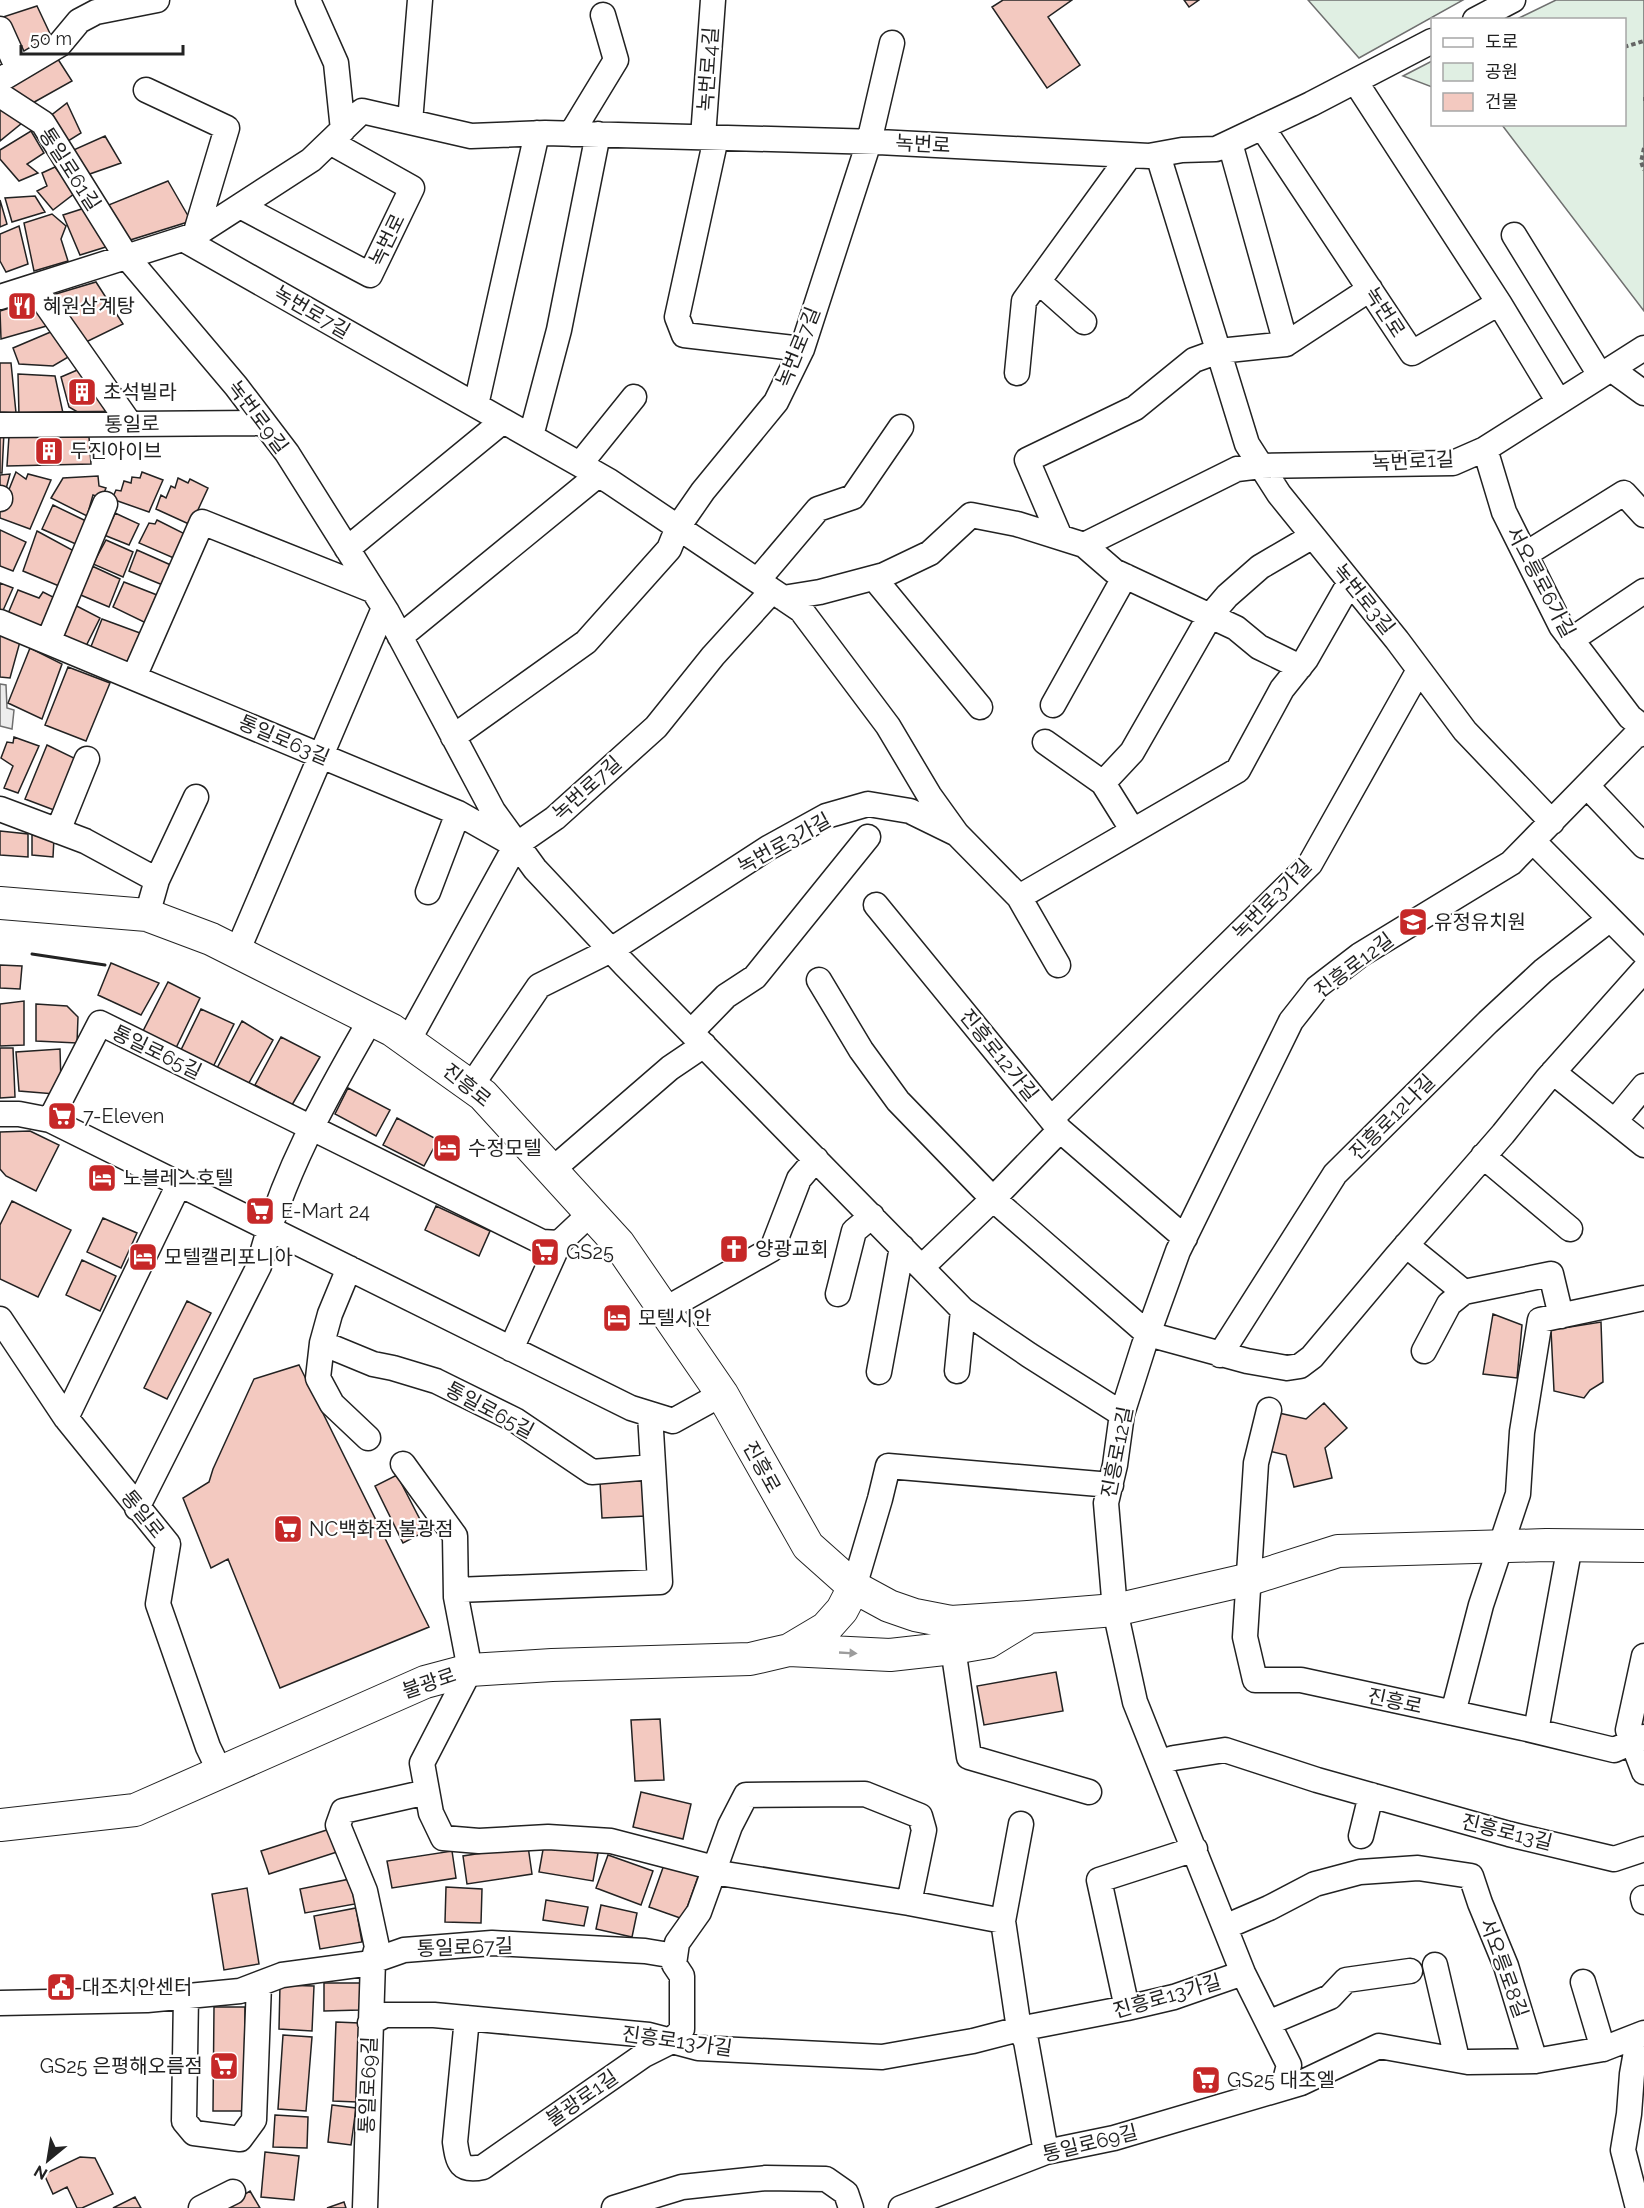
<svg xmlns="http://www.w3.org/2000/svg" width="1644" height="2208" viewBox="0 0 1644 2208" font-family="Raleway,'Noto Sans KR',sans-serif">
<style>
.green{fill:#e0efe3;stroke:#6f6f6f;stroke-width:1.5}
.parking{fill:#ededed;stroke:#6f6f6f;stroke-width:1.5}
.building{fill:#f3c9c0;stroke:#222;stroke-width:1.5}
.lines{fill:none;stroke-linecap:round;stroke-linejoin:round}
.minor-casing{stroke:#222;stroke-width:27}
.major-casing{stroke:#222;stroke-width:34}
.path{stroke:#646464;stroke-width:4;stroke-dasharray:4.5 3;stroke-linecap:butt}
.minor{stroke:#fff;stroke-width:24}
.major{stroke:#fff;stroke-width:32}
.wall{stroke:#222;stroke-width:3}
.oneway{fill:#9c9c9c}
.labels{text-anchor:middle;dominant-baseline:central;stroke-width:4.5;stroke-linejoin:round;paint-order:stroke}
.street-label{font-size:20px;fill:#222;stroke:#fff}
.poi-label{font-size:20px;fill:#222;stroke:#fff;text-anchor:start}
</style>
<rect width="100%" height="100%" fill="#fff"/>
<path class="green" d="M1308,0h155l-104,58z
M1556,0h88v311l-142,-186 122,-1v-104l-107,-1z
M1432,61v26l-29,-11z"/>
<path class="parking" d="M0,684l6,1 1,23 7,2 -2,19 -12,-3z"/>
<path class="building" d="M1003,0h69l-24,17 32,48 -33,23 -55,-81z
M1184,0h15l-10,7z
M37,6l16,34 -31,18 -22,-40z
M54,53l18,28 -43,24 -27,-18z
M67,103l14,30 -16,10 -16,-26z
M0,107l22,16 -22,18z
M31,131l13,22 -17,11 11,9 -19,8 -19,-22v-9z
M105,136l16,27 -37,13 -15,-24z
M55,167l20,26 -22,17 -16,-19 10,-5 -5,-13z
M168,181l23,40 -64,20 -21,-35z
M35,196l10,16 -33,10 -7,-24z
M0,200l7,24 -7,3z
M88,207l21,39 -29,9 -17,-40z
M52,214l14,12 -5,13 7,22 -34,10 -10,-48z
M19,226l9,38 -22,8 -6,-11v-27z
M96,282l27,42 -39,19 -35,-47z
M32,301l18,24 -49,14 -1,-28z
M53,331l17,25 -17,10 -34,-2 -6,-16z
M0,363h11l5,50 -16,-1z
M82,368l29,41 -20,11 -22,-13 -8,-30z
M18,374l37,2 8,37 -44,3z
M0,432h4l-2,41h-2z
M9,436l80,1 2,27 -84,2z
M16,472l10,7 2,-5 23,6 -21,49 -30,-11v-6z
M142,472l21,8 -14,32 -37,-13 4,-9 5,1 3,-10 7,2 1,-6 8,1z
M10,474l-4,15 -6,-2v-12z
M98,476l1,10 7,2 -4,10 -9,-3 -6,21 -36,-18 12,-20z
M178,478l10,5 2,-4 18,9 -17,37 -35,-16 5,-14 5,3 5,-12 4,2z
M53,505l33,16 -8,24 -36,-16z
M115,513l24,11 -10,21 -30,-12 8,-18 6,3z
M157,520l28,14 -9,25 -37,-16 10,-20 6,1z
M0,530l26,12 -13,29 -13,-5z
M37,531l37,20 -15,35 -36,-15z
M106,540l27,12 -10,25 -30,-13z
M137,550l36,16 -8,20 -36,-15z
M92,566l28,13 -11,28 -33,-14 6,-16 5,3z
M124,582l33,13 -11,28 -33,-16z
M0,583l13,5 -12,27 -1,-1z
M18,590l21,8 4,-6 12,6 -13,34 -35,-16z
M69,602l31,16 -14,28 -30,-10z
M102,619l38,14 -12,33 -38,-17z
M0,633l21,5 -11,40 -10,-1z
M30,648l32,16 -20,55 -34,-16z
M68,667l42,16 -24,58 -41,-16z
M14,737l25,9 -21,47 -14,-5 9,-22 -12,-8 6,-16 6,1z
M47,745l29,14 -22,51 -29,-11z
M0,831l28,3v23l-28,-2z
M32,835l22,3 -1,19 -21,-2z
M111,963l48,20 -18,32 -43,-20z
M0,965l22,1 -2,23 -20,-1z
M168,982l32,16 -25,52 -33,-17z
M24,1001v44l-24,1v-42z
M36,1004l31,2 11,11 -1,26 -41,-2z
M201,1009l33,15 -22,45 -32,-17z
M242,1021l31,19 -27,48 -31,-16z
M281,1037l39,20 -28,48 -37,-20z
M0,1048h13l2,49 -15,1z
M60,1049l1,35 -6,10 -36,-3 -3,-39z
M348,1088l42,22 -14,26 -41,-22z
M397,1118l41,22 -14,26 -41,-21z
M30,1131l29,14 -23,46 -30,-15 -6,-7v-37z
M12,1201l59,29 -33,67 -38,-18v-54z
M436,1206l54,25 -11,25 -54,-26z
M103,1218l34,15 -16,35 -34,-16z
M82,1260l34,16 -16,35 -34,-16z
M187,1301l24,12 -44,86 -23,-11z
M1493,1314l29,11 -5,53 -34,-4z
M1601,1322l2,60 -13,8 -6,8 -30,-7 -3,-61z
M299,1365l130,262 -149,61 -52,-129 -17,9 -28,-70 26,-16 4,-13 41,-90z
M1324,1403l23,25 -22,20 7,30 -38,9 -8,-32 -21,-5 9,-38 32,7z
M397,1475l29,56 -23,12 -28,-57z
M644,1479l2,37 -44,2 -2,-36z
M1056,1672l7,39 -79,14 -7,-39z
M660,1719l4,61 -29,1 -4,-61z
M641,1792l50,12 -8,35 -50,-12z
M333,1828l7,23 -71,23 -8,-23z
M544,1844l54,9 -5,28 -54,-9z
M528,1846l4,28 -65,10 -4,-28z
M452,1851l4,27 -64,10 -5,-27z
M608,1855l45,16 -12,34 -45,-17z
M665,1862l34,12 -16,45 -34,-12z
M350,1879l5,25 -50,9 -5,-24z
M446,1887l36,2 -1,34 -36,-1z
M247,1888l12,76 -35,6 -12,-76z
M546,1900l42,7 -4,19 -41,-6z
M601,1905l36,8 -5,24 -36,-8z
M356,1908l6,34 -42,7 -6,-33z
M324,1983h36v27l-36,1z
M280,1985l34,1 -2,45 -33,-2z
M214,2007h31l-1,104h-31z
M336,2022l23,1 -2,79 -24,-1z
M283,2035l29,2 -6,74 -28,-2z
M332,2105l24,3 -5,37 -23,-3z
M275,2115l33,2 -1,31 -34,-1z
M265,2152l34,4 -5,44 -33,-3z
M80,2157l15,1 18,36 -31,14h-5l-10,-21 -14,7 -9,-20z
M250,2191l10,17h-34l-1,-2z
M135,2197l6,11h-28z
M344,2202l2,6h-19z"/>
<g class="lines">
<g class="minor-casing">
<path id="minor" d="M308,0l28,63 7,67
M1475,20l38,-20
M0,29l18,40
M0,80l59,-35 20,-24 17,-9 61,-12
M1355,81l144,222 60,99
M146,90l81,38 -32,107
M0,95l43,28 83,133 110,130 51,67 100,159 106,199 42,58 89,95 339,346 66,45 93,59
M410,122l10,-122
M1262,127l150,226 87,-50
M571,134l45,-74 -13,-45
M703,137l10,-137
M716,138l-39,179 7,18 118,14
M1230,143l56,201
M1158,155l89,289 32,50 118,146 68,91 87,91
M240,206l130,69 42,-87 -82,-46
M1514,235l86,140
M183,239l426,242 192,129 87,116 41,69 28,39
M1039,282l45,40
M34,287l96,137
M0,297l195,-62 116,-75 51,-49 109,25 74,-3 333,9 271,14 33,-6 34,-1 95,-45 121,-63
M1611,369l33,24
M1017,373l7,-72 106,-146
M476,405l61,-272
M0,425l263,-2
M531,436l28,-106 39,-196
M1485,449l19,63 57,114 69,91 14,11
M580,464l54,-67
M0,499v-1
M1060,537l-33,-77 108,-52 59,-48 25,-9 67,-7 84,-55
M1084,545l153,-76 24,-3 192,-3 32,-14 159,-101
M347,549l156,-128
M1526,554l98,-61 20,22
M874,578l106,129
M758,580l60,-71 35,-12 48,-70
M783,598l37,-6 64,-17 46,-22 41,-38 46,9 67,21 30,26 122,57 23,19 41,20
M0,622l458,191 53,30
M400,637l198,-162
M1571,640l73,-49
M48,642l57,-138
M134,677l68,-155 170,68
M1053,705l72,-129
M453,737l133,-95 83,-93 9,-22 25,-36 73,-89 26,-53 67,-207 23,-99
M1045,742l58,41 29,-31 78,-136 17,-20 33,-29 53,-31
M1103,783l30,48
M1587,786l57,60
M0,809l85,32 72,39
M58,831l29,-72
M1533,841l111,112
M428,892l30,-79
M1019,897l219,-127 44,-81 24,-30 44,-77
M876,905l184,225 125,108
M147,915l10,-35 39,-83
M237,952l147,-344
M819,980l42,70 37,51 95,98 155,135 99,27 40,7 13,-2 12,-9 84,-100 107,-123 44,-55 97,-109
M691,1032l35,-36 29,-19 113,-140
M408,1041l108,-196 39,-27 101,-91 57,-71 59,-65
M1553,1072l91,73
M471,1086l68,-100 72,-36 157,-102 58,-32 42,-12 42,7 47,23 62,63 39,68
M0,1114h19l31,6 581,288 42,13 49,-27
M1051,1119l259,-255 109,-194
M50,1120l50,-97 442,219 17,1
M1615,1121l29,-35
M1483,1156l87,73
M552,1170l118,-102 34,-23
M1406,1245l58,47 87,-18 10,42
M922,1267l71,-68 67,-69
M349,1268l-19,46 -8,29 -4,35 14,26 36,34
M838,1294l16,-63 18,-15
M664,1310l108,-61 27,-70 17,-20
M0,1319l66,99 102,126 -10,60 50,143 12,25
M322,1343l51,21 20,4 43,13 79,39 77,52 61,-5
M511,1349l48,-106 32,-30
M1424,1351l25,-47 15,-12
M1220,1355l115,-181 153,-152 55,-51 67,-52
M957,1371l6,-61
M879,1372l23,-125
M1269,1410l-13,53 -11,174 10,43h46l222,48 91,22 30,-13
M66,1418l113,-234
M403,1464l52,72 1,61 14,73 -48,93 9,50 12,25 36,3 69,-4 63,4 96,25 12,7 190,30 94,18
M137,1508l122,-242c21,-88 67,-169 112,-247
M854,1587l26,-88 8,-33 223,19
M456,1590l204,-8 -10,-168
M953,1648l16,109 120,35
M1644,1656l-16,74 16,42
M1453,1713l28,-108 37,-111 4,-62 18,-112 104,-22
M1536,1731l34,-186
M1160,1762l14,-4 51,-8 92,30 192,54 105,25 30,-10
M1021,1824l-18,97 16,108 7,12 20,111
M1361,1836l10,-41
M1643,1898l1,4
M1225,1927l44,-19 46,-24 45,-12 58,-4 53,8 9,27 26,63 29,95
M1435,1965l22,94
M1583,1982l20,67
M186,1996l-2,125 10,12 46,6 14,-19 5,-136
M0,2003l147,-3 93,-9 42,-16 82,-11 40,-14 88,-7 153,8 30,5
M1127,2008l-28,-128 96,-31
M467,2018l-12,124c3,21 5,30 28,25l161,-112 28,-14 10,-12v-53l-8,-12 3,-21 22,-31 31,-86 16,-31 119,-1 55,22 4,14 -15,73
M370,2023l15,-8h49l215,20 49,13 184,9 91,-16 46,-12 108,-21 47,-11 69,-24
M1268,2023l62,-26 16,-17 64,-9
M1283,2088l6,-23 -46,-92 -108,-271 -20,-92 -9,-107 9,-38 7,-51 22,-69 34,-94 113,-230 26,-33 43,-33 151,-92 124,-127 9,-3
M201,2208l32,-16
M365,2208l8,-247 4,-14 -12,-56 -27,-66 5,-14 84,-19
M614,2208l68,-21 84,-9 60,1 20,14 5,15
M901,2208l145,-56 68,-14 187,-55 78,-37 89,16 67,-1 68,-12 41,-16
M1638,2208l-15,-58 6,-36 3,-40 7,-39"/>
</g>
<g class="major-casing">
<path id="major" d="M0,903l147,12 64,24 181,91 91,65 136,149 103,150 86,152 46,41 35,19 26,9 36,7 77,-5 87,-7 135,-31 88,-28 208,-6 98,1
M789,1650l101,5 63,-7 35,-6 36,-22
M0,1825l135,-15 290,-128 45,-12 82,-5 198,-6 39,-9 37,-22 16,-18 12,-23"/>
</g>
<path class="path" d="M1624,47l20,-6
M1643,99h1
M1644,148l-3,14 3,8"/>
<use href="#minor" class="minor"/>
<use href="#major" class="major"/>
<path class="wall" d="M32,954l73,11"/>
</g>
<defs><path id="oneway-solid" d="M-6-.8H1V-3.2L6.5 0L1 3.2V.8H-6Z" transform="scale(1.5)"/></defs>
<use class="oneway" href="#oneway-solid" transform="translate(848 1653) rotate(3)"/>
<defs>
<g id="restaurant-square" transform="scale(1.5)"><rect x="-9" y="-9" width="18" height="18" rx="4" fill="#c62828" stroke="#fff"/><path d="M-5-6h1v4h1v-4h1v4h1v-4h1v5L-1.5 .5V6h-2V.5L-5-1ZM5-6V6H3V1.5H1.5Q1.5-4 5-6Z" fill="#fff"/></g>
<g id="building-square" transform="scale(1.5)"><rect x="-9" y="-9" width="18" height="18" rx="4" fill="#c62828" stroke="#fff"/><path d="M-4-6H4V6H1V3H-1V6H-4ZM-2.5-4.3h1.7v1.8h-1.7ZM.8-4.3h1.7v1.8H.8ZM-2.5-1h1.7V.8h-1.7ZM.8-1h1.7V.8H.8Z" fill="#fff"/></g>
<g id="school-square" transform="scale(1.5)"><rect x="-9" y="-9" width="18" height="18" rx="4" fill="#c62828" stroke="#fff"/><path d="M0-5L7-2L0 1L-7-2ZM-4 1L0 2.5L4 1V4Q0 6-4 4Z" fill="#fff"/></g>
<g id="supermarket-square" transform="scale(1.5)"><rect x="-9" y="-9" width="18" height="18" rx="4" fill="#c62828" stroke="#fff"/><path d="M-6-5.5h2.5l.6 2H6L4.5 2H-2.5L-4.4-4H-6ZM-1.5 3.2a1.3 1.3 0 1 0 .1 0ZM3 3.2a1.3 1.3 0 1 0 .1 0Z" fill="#fff"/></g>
<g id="hotel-square" transform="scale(1.5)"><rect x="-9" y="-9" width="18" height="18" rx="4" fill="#c62828" stroke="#fff"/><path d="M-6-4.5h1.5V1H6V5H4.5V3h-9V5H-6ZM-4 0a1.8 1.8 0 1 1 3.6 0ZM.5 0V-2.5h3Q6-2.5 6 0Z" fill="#fff"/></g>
<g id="church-square" transform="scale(1.5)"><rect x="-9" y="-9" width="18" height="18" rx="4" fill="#c62828" stroke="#fff"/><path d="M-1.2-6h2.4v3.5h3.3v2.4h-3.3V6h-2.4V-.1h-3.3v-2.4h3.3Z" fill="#fff"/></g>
<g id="civic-square" transform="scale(1.5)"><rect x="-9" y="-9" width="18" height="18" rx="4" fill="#c62828" stroke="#fff"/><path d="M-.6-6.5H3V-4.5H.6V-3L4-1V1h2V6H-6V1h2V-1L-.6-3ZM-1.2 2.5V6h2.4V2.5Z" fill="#fff"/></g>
</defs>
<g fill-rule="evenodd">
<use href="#restaurant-square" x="22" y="306"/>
<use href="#building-square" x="82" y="392"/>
<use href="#building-square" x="49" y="451"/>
<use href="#school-square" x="1413" y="922"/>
<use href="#supermarket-square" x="62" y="1116"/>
<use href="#hotel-square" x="447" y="1148"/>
<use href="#hotel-square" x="102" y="1178"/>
<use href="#supermarket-square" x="260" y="1211"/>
<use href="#church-square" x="734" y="1249"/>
<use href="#supermarket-square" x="545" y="1252"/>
<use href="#hotel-square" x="143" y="1257"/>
<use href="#hotel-square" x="617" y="1318"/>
<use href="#supermarket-square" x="288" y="1529"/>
<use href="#civic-square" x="61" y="1987"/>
<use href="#supermarket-square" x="224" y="2066"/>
<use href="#supermarket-square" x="1206" y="2080"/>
</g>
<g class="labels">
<g class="street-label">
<text transform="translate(708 69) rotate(-86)">녹번로4길</text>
<text transform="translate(923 144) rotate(3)">녹번로</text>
<text transform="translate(70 169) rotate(57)">통일로61길</text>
<text transform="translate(387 240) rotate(-64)">녹번로</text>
<text transform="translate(312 312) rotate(30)">녹번로7길</text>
<text transform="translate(1385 312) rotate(57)">녹번로</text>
<text transform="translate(798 347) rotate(-68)">녹번로7길</text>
<text transform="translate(258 417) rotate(53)">녹번로9길</text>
<text transform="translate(132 424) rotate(-1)">통일로</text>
<text transform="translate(1413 461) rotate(-3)">녹번로1길</text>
<text transform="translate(1541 582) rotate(62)">서오릉로6가길</text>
<text transform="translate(1364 599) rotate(51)">녹번로3길</text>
<text transform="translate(284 740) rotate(23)">통일로63길</text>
<text transform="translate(587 788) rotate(-42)">녹번로7길</text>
<text transform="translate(784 843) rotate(-29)">녹번로3가길</text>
<text transform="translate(1272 899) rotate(-46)">녹번로3가길</text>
<text transform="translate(1354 965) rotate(-37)">진흥로12길</text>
<text transform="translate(157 1052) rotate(26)">통일로65길</text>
<text transform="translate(999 1055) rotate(51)">진흥로12가길</text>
<text transform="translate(467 1085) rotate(39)">진흥로</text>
<text transform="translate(1392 1117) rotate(-45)">진흥로12나길</text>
<text transform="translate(490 1410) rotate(28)">통일로65길</text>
<text transform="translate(1117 1452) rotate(-79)">진흥로12길</text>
<text transform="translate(762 1467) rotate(61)">진흥로</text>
<text transform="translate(143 1514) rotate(51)">통일로</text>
<text transform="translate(429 1683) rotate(-19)">불광로</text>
<text transform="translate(1395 1701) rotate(12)">진흥로</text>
<text transform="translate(1507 1832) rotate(14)">진흥로13길</text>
<text transform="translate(465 1947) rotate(-2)">통일로67길</text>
<text transform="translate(1504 1968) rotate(70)">서오릉로8길</text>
<text transform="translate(1167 1996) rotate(-16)">진흥로13가길</text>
<text transform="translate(677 2041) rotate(8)">진흥로13가길</text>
<text transform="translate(368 2085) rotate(-88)">통일로69길</text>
<text transform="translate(582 2098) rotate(-35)">불광로1길</text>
<text transform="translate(1090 2143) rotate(-14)">통일로69길</text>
</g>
<g class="poi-label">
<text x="43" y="306">혜원삼계탕</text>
<text x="103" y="392">초석빌라</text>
<text x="70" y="451">두진아이브</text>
<text x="1434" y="922">유정유치원</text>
<text x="83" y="1116">7-Eleven</text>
<text x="468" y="1148">수정모텔</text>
<text x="123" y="1178">노블레스호텔</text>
<text x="281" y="1211">E-Mart 24</text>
<text x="755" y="1249">양광교회</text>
<text x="566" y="1252">GS25</text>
<text x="164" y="1257">모텔캘리포니아</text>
<text x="638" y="1318">모텔시안</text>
<text x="309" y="1529">NC백화점 불광점</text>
<text x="82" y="1987">대조치안센터</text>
<text x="203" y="2066" text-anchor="end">GS25 은평해오름점</text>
<text x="1227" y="2080">GS25 대조엘</text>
</g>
</g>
<rect x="1431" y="18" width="195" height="108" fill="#ffffff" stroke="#a7a7a7" stroke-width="1.5"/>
<rect x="1443" y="38" width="30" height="9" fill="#ffffff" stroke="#a7a7a7" stroke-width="1.5"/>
<text x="1485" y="48" font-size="18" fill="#222222">도로</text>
<rect x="1443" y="63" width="30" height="18" fill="#e0efe3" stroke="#a7a7a7" stroke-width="1.5"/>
<text x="1485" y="78" font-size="18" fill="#222222">공원</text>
<rect x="1443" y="93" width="30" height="18" fill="#f3c9c0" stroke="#a7a7a7" stroke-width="1.5"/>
<text x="1485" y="108" font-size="18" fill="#222222">건물</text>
<g transform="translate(48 2160) rotate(210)" stroke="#ffffff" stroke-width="4.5" paint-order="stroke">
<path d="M0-4.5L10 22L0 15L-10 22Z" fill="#222222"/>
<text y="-9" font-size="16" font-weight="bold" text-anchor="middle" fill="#222222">N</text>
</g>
<path d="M21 45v9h162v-9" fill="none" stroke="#222222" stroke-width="3"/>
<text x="30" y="45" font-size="18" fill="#222222" stroke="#ffffff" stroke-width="4.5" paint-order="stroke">50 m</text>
</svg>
